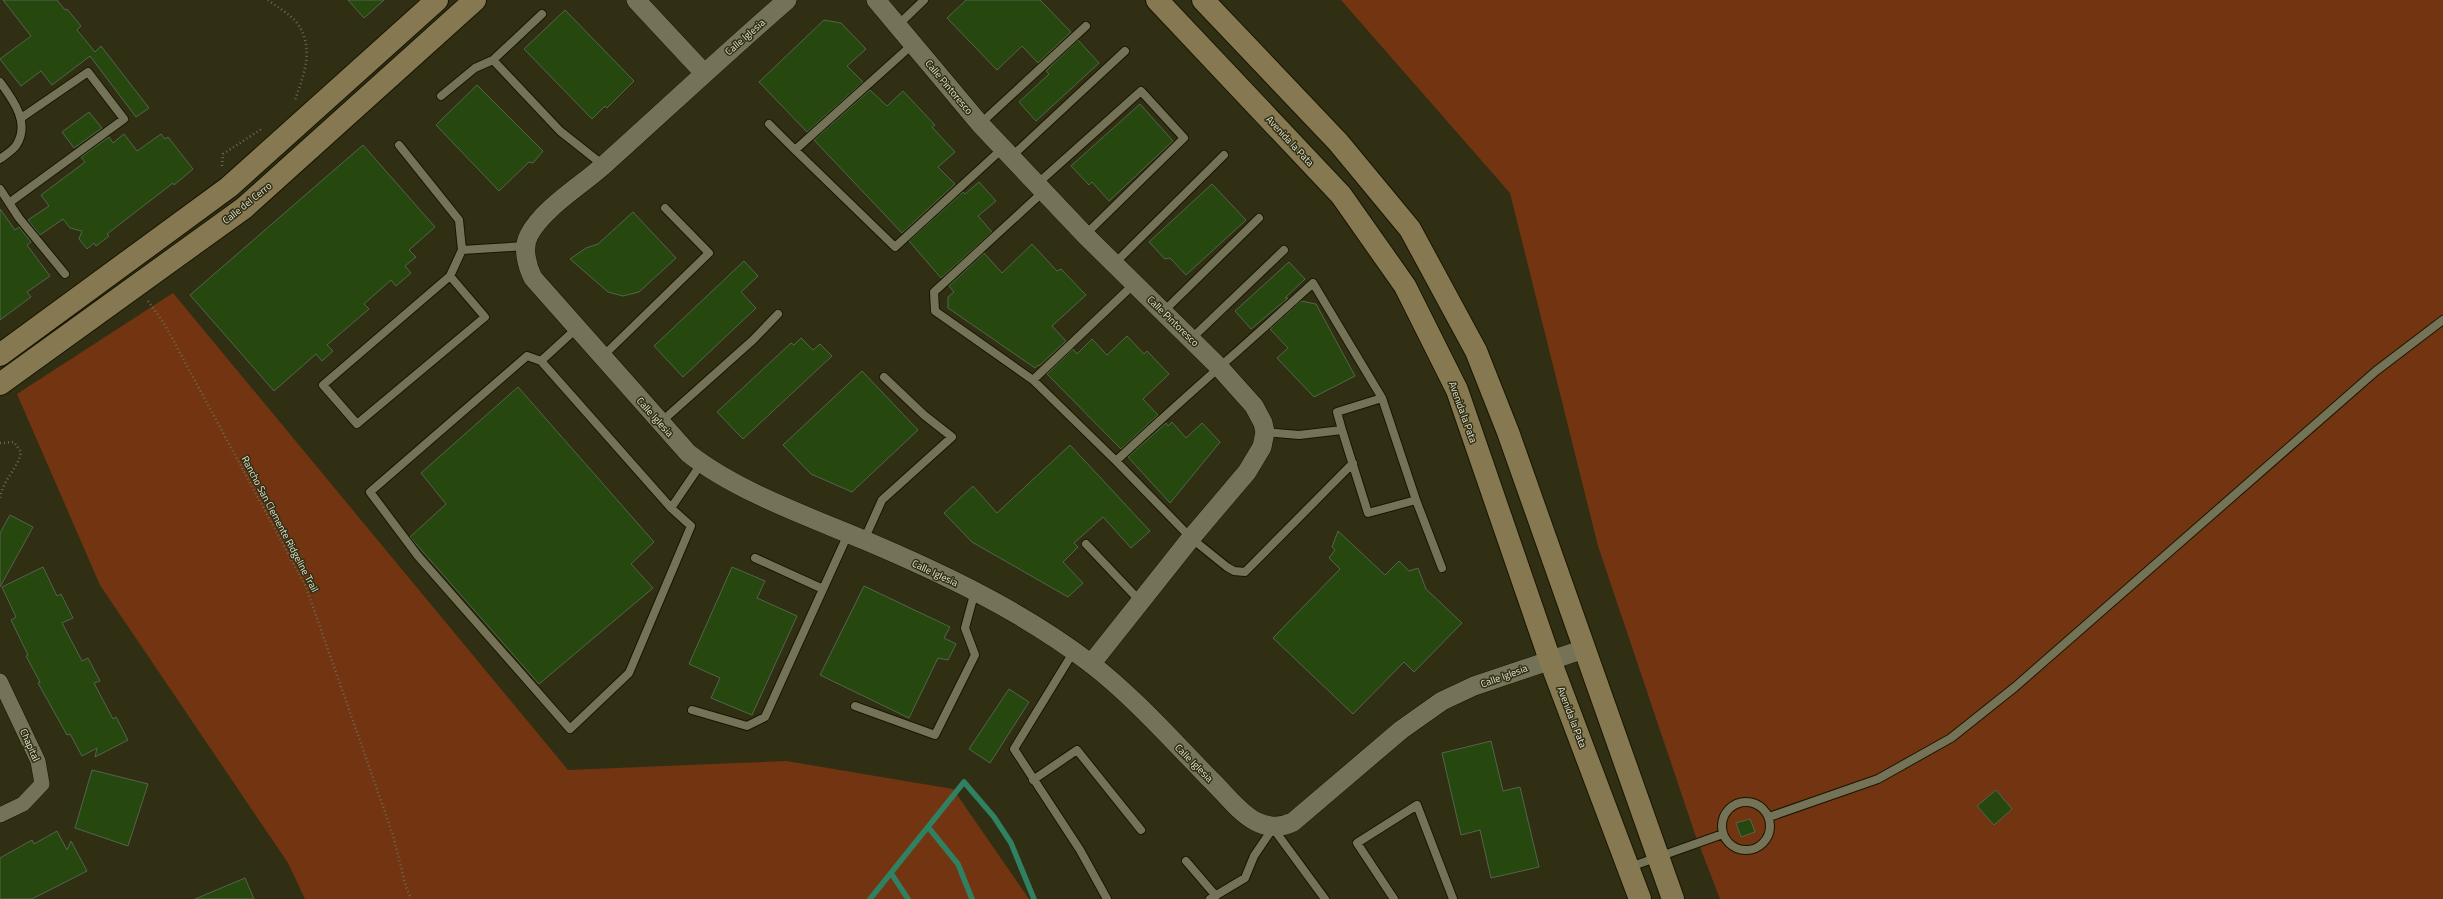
<svg xmlns="http://www.w3.org/2000/svg" width="2443" height="899" viewBox="0 0 2443 899" font-family="'Titillium Web',sans-serif">
<style>
.green{fill:#733511}
.lines{fill:none;stroke-linecap:round;stroke-linejoin:round}
.stream{stroke:#2f8162;stroke-width:5.5}
.building{fill:#26480f;stroke:#54644c}
.service-casing{stroke:#181600;stroke-width:10}
.minor-casing{stroke:#181600;stroke-width:16}
.tertiary-casing{stroke:#181600;stroke-width:20}
.secondary-casing{stroke:#181600;stroke-width:24}
.path{stroke:#6a6a52;stroke-width:2.5;stroke-dasharray:1 3;stroke-linecap:butt}
.service{stroke:#757357;stroke-width:8}
.minor{stroke:#757357;stroke-width:15}
.tertiary{stroke:#757357;stroke-width:19}
.secondary{stroke:#867851;stroke-width:22}
.labels{text-anchor:middle;dominant-baseline:central;stroke-width:3;stroke-linejoin:round;paint-order:stroke}
.street-label{font-size:10px;fill:#e2e2d2;stroke:#302f14}
</style>
<rect width="100%" height="100%" fill="#302f14"/>
<path class="green" d="M1341,0h1102v899h-723l-25,-65 -97,-288 -88,-353z
M173,293l395,477 218,-9 167,28 76,110h-724l-17,-36 -188,-278 -83,-191z"/>
<g class="lines">
<path class="stream" d="M928,827l30,37 14,35
M891,873l17,26
M870,899l94,-117 30,35 17,26 23,56"/>
</g>
<path class="building" d="M3,0h54l8,10 2,-1 14,17 -4,4 18,22 6,-6 48,62 -13,9 -46,-61 -38,29 -11,-14 -20,15 -21,-27 31,-23z
M348,0h36l-20,18z
M966,0h74l31,32 -33,31 -16,-17 -25,24 -50,-52z
M565,10l69,71 -27,27 -2,-2 -13,13 -68,-70z
M824,20l17,3 25,26 -19,17 16,16 -56,50 -48,-50z
M1078,40l21,23 -63,58 -17,-19 30,-28 -3,-3z
M477,85l66,66 -10,12 -4,-1 -30,29 -63,-66z
M870,90l17,16 16,-15 32,34 -3,2 23,25 -17,15 17,17 -53,49 -88,-93z
M1140,104l33,37 -64,60 -17,-19 -3,3 -18,-19z
M89,112l13,16 -28,20 -12,-16z
M124,134l13,17 24,-17 4,5 3,-2 25,32 -19,16 -1,-2 -66,51 2,2 -13,10 -2,-3 -7,6 -8,-10 3,-8 -12,-3 -7,-9 -23,16 -12,-15 21,-14 -8,-11 44,-33 -4,-5 28,-20 4,6z
M363,145l72,82 -26,23 7,7 -11,9 6,7 -15,13 -5,-6 -27,24 5,5 -42,36 6,6 -11,10 -6,-7 -42,37 -84,-96z
M979,182l17,19 -18,15 14,16 -51,46 -32,-37 54,-49 2,2z
M1212,184l34,36 -60,55 -16,-17 -5,1 -16,-17z
M0,209l15,21 4,-3 12,15 -4,3 23,31 -23,16 4,5 -31,23z
M633,212l43,46 -37,34 -16,4 -15,-4 -38,-33 16,-11 12,-4z
M1032,244l25,27 4,-2 25,26 -34,31 14,15 -27,25 -1,-1 -3,3 -87,-60v-11l6,-5 -5,-6 35,-33 18,20z
M744,261l14,15 -17,16 15,16 -73,69 -29,-31z
M1289,262l16,17 -20,19h3l-37,31 -16,-18z
M1301,301l15,3 39,72 -41,21 -37,-39 11,-10 -18,-19z
M1127,336l17,18 3,-3 22,23 -26,25 15,16 -37,34 -74,-75 26,-25 4,5 15,-15 15,16z
M801,338l12,12 7,-6 12,12 -89,83 -26,-27 74,-69 3,2z
M862,371l56,59 -66,62 -41,-18 -28,-29z
M518,387l136,155 -23,22 22,24 -114,96 -129,-147 36,-33 -25,-31z
M1172,422l14,16 16,-15 18,19 -50,61 -42,-46 38,-34 2,3z
M1070,445l80,86 -19,17 -28,-31 -29,26 4,4 -15,15 20,21 -15,14 -96,-55 -28,-29 29,-27 24,27z
M10,515l23,12 -33,60v-54z
M1338,531l47,44 14,-14 10,10 9,-3 8,21 36,34 -48,49 -10,-10 -51,52 -80,-76 67,-69 -11,-11 6,-8 -3,-3z
M43,567l14,29 4,-2 12,24 -11,5 20,38 6,-3 12,23 -6,2 19,36 3,-2 12,23 -33,17 2,-9 -15,8 -12,-22 -3,1 -29,-52 2,-1 -14,-26 2,-1 -17,-35 5,-3 -14,-30z
M732,567l33,14 -8,17 40,18 -45,99 -41,-17 9,-20 -31,-14z
M864,586l86,41 -6,11 12,6 -8,16 -10,-2 -29,60 -89,-43z
M1009,689l20,13 -39,61 -21,-14z
M1491,741l12,50 17,-4 19,80 -48,11 -11,-48 -19,5 -19,-82z
M92,770l56,14 -20,62 -53,-18z
M1996,790l16,19 -18,16 -17,-19z
M1750,819l5,13 -14,5 -5,-14z
M57,831l10,19 4,-9 16,30 -55,28h-32v-41l32,-18 2,4z
M245,878l9,21h-59z"/>
<g class="lines">
<g class="service-casing">
<path id="service" d="M542,14l-49,46 67,71 43,34
M898,25l26,-25
M913,44l-118,106 100,97 108,-99
M0,82c13,18 30,40 17,62 -3,6 -12,11 -17,15
M441,96l34,-28 18,-8
M769,124l26,26
M980,124l106,-98
M399,145l60,75 3,30
M1011,157l114,-106
M1037,184l104,-93 43,47 -99,97
M0,189l19,29 46,56
M1044,191l-110,101 1,19 98,69 101,-96
M9,203l115,-84 -36,-47 -67,46
M1114,264l110,-109
M450,276l35,41 -128,107 -34,-39 127,-109 12,-26 64,-4
M1163,312l96,-94
M577,328l-36,33 -14,-5 -157,136 48,64 152,173 59,-56 62,-147 -20,-18 30,-44
M1191,339l93,-89
M602,357l107,-104 -44,-45
M541,361l130,147
M1033,380l83,81 75,77 36,29 7,4 11,1 108,-109
M661,422l92,-82 25,-26
M1265,432l34,3 43,-5 -5,-18 45,-14 34,102 -48,13 -26,-83
M1116,461c65,-61 132,-118 197,-178l69,115
M1416,500l26,68
M864,540l18,-40 70,-63 -28,-22 -40,-38
M1086,544l54,57
M755,558l68,31
M1074,651l-60,98 66,101 27,49
M855,706l80,29 40,-80 -10,-27 10,-37
M692,710l55,16 18,-9 83,-183
M1033,780l44,-30 64,80
M1722 826a24 24 0 1 1 48 0a24 24 0 1 1-48 0Z
M1769,817l109,-38 73,-41 64,-51 361,-316 67,-51
M1186,861l30,35
M1630,867l93,-33
M1210,899l35,-21 9,-22 19,-28 52,71
M1394,899l-37,-56 60,-38 36,94"/>
</g>
<g class="minor-casing">
<path id="minor" d="M0,681l38,80 4,23 -19,20 -23,11"/>
</g>
<g class="tertiary-casing">
<path id="tertiary" d="M636,0l68,73
M787,0c-62,54 -122,110 -183,165 -22,20 -61,43 -75,70 -7,13 -2,31 4,43l155,175c48,38 119,63 176,87 78,33 158,71 226,123 44,34 82,77 120,116 14,13 28,33 45,42 13,7 25,7 38,1l108,-92 41,-29 32,-15 110,-37
M876,0l104,124 105,111 135,133 34,38 9,17 2,9 -3,15 -15,25 -56,66 -100,126"/>
</g>
<g class="secondary-casing">
<path id="secondary" d="M1157,0l184,195 64,91 52,104 93,270 90,239
M1203,0l135,142 72,87 66,122 32,81 165,467
M0,355l229,-168 208,-187
M0,384l244,-176 231,-208"/>
</g>
<path class="path" d="M268,0c9,7 22,14 29,23 18,25 7,51 -2,77
M222,166l1,-12 40,-26
M148,301l17,24 141,262 87,248 13,52 5,12
M0,443l14,-1 7,10c-3,17 -19,28 -21,47"/>
<use href="#service" class="service"/>
<use href="#minor" class="minor"/>
<use href="#tertiary" class="tertiary"/>
<use href="#secondary" class="secondary"/>
</g>
<g class="labels">
<g class="street-label">
<text transform="translate(745 37) rotate(-41)">Calle Iglesia</text>
<text transform="translate(949 87) rotate(50)">Calle Pintoresco</text>
<text transform="translate(1290 141) rotate(47)">Avenida la Pata</text>
<text transform="translate(247 203) rotate(-39)">Calle del Cerro</text>
<text transform="translate(1173 321) rotate(44)">Calle Pintoresco</text>
<text transform="translate(1463 412) rotate(70)">Avenida la Pata</text>
<text transform="translate(655 417) rotate(48)">Calle Iglesia</text>
<text transform="translate(280 524) rotate(62)">Rancho San Clemente Ridgeline Trail</text>
<text transform="translate(935 573) rotate(25)">Calle Iglesia</text>
<text transform="translate(1504 676) rotate(-20)">Calle Iglesia</text>
<text transform="translate(1572 717) rotate(69)">Avenida la Pata</text>
<text transform="translate(30 745) rotate(66)">Chapital</text>
<text transform="translate(1194 763) rotate(45)">Calle Iglesia</text>
</g>
</g>
</svg>
